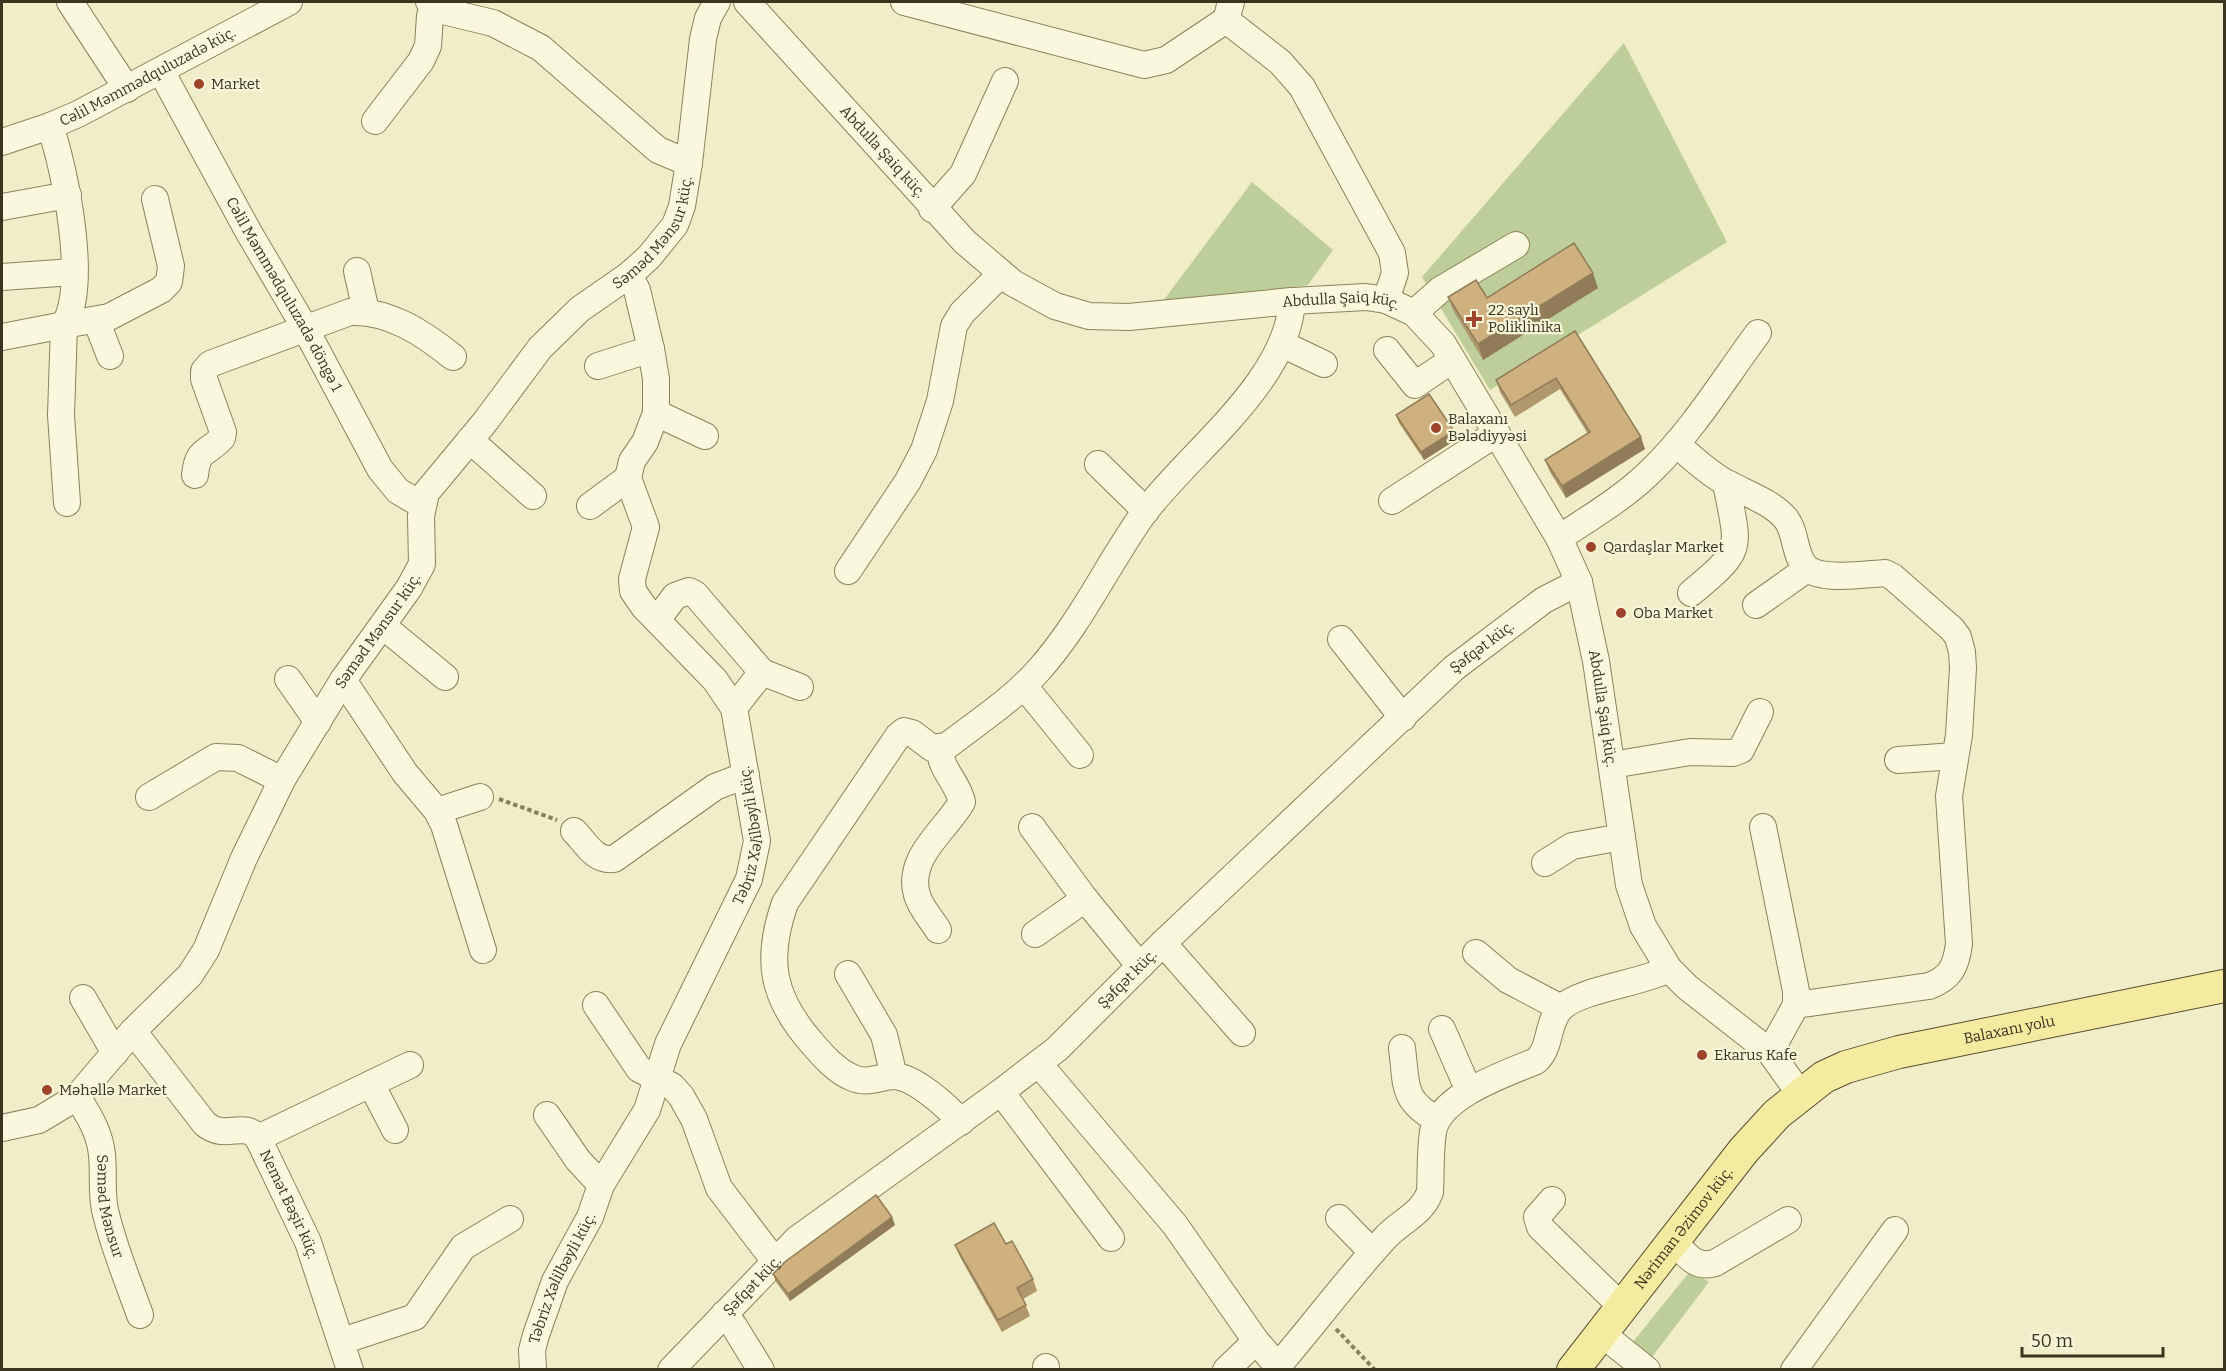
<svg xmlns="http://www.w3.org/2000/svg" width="2226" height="1371" viewBox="0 0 2226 1371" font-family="Bitter,serif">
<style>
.green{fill:#bdce9b}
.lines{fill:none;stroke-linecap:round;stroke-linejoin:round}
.minor-casing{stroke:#8c815c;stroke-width:28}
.major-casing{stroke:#5a4d30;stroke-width:34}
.path{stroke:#8c815c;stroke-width:4;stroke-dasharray:4.5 3;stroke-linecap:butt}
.minor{stroke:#faf8dc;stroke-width:26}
.major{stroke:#f2eba0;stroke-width:32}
.wall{fill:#b1986c}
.shaded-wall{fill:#907c58}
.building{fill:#ceb17e;stroke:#907c58;stroke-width:1.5}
.poi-dot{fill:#9d442b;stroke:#f7f5d8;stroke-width:2}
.labels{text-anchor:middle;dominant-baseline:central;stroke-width:4.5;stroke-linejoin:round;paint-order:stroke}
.street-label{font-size:15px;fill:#3d3420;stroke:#f7f5d8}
.poi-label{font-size:15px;fill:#3d3420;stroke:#f7f5d8;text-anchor:start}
</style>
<rect width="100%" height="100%" fill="#f0edc8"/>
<path class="green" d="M1624,43l103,199 -237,148 -68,-113z
M1252,182l81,68 -25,35 -148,20z
M1691,1270l18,12 -57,75 -20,-14z"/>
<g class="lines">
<g class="minor-casing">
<g id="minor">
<path d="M70,2l57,87"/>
<path d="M429,2l10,8 54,13 48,25 117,102 31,13"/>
<path id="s1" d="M747,2l218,240 48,41 42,23 34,10 40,1 163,-16 74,-4 20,3 28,13 29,31 116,194 20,44 17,79 33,224 14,41 26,43 18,18 83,65 30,42"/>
<path d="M904,2l240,63 22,-5 60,-40 5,-18"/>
<path d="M1226,20l54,42 22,25 90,166 3,20 -9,27"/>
<path id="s2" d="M161,71l87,160 57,97 75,141 18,22 24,14"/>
<path d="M375,121l46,-60 7,-15 2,-30 9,-6"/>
<path id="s3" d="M2,142l48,-16 28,-12 211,-112"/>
<path d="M2,207l66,-12"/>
<path d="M932,209l31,-35 42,-93"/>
<path d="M357,271l9,40"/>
<path d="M2,277l71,-5"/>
<path d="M1414,313l26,-23 76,-45"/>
<path d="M96,320l14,36"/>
<path d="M2,337l62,-12c25,-39 1,-156 -14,-199"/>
<path d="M1282,344l42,20"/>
<path d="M1387,350l28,35 37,-25"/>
<path d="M598,366l53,-17"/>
<path d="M656,413l49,23"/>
<path d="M470,440l63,56"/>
<path d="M1676,444c16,13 33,30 51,39 20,11 45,19 59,36 11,14 8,40 22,50 16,12 58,5 77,4l8,4 59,52 6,8 4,15 1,16 -4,67 -10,61 10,148c-3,22 -8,34 -30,42l-133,19"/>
<path d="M1098,464l48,47"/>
<path d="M195,475c3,-27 11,-20 27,-37l1,-6 -19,-53v-8l6,-7 140,-52c39,-2 73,21 103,45"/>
<path d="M1392,501l105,-68"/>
<path d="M67,503l-6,-88 3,-90 45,-8 52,-27 8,-8 2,-16 -16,-67"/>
<path d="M590,506l38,-28"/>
<path d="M1559,538c32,-21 66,-41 93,-68 41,-40 72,-91 106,-137"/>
<path d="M848,571l60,-90 16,-31 16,-49 14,-75 8,-13 39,-39"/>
<path d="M1691,593c54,-45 48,-42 35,-110"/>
<path d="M1756,605l51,-36"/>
<path d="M657,620l18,-24 14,-5 6,3 67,78 38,15"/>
<path d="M383,626l62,51"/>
<path d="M1341,639l62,79"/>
<path d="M288,679l30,43"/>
<path d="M343,680l62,93 32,38 7,14 39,125"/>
<path d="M1024,686l56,69"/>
<path d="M734,708l28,-36"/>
<path d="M1898,760l57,-4"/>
<path d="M1612,765l78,-13 43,1 8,-3 19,-38"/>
<path d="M149,797l67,-40 22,1 44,22"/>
<path d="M437,811l43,-14"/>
<path d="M1032,827l53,72 55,67"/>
<path d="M1763,827l33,164v14l-26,47"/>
<path d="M574,831c12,12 21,31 40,28l101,-72 31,-12"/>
<path d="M1545,863l27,-17 50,-9"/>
<path d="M938,930c-6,-10 -18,-23 -21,-35 -11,-38 29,-65 45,-93 -4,-20 -22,-32 -22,-53"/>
<path d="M1035,934l50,-35"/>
<path d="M1163,943l79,90"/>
<path d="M1476,953l32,27 53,28"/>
<path d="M848,974l36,61 10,41"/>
<path d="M83,998l32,55"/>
<path d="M596,1005l43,64 33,17 9,10 13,23 25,69 55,72"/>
<path d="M1442,1029l27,62"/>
<path id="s4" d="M133,1031l72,93c21,17 38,-4 53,14l50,104 42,128"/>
<path d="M1402,1048c5,38 -1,51 35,72"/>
<path d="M1039,1064l136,161 81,116 25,29"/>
<path d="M371,1084l24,46"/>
<path d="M1001,1092l110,146"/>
<path id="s5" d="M77,1097c12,18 23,36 25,58 2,19 -1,37 3,55 8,36 23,71 35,105"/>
<path d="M547,1115l31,45 23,25"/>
<path d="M961,1122c-13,-15 -47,-46 -68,-46 -14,1 -26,8 -40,2 -17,-7 -30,-22 -42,-36 -39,-45 -46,-82 -26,-139l113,-167 6,-5 8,2 20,15 15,-2c31,-24 65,-46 91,-75 43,-48 69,-106 106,-158 46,-61 144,-132 148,-212"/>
<path id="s6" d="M2,1128l37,-8 38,-23 56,-66 57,-56 16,-25 38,-92 38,-78 61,-100 66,-92 13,-24 -1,-48 5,-23 59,-71 55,-74 40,-39 49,-34 20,-18 26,-32 7,-19 7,-43 14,-124 5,-21 9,-16"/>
<path d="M258,1138l152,-73"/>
<path d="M1552,1200l-15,17 3,10 81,79"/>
<path d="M1339,1218l33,34"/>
<path d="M1673,1241c14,14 22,28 42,22l73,-43"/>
<path d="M724,1314l10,12 27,44"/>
<path d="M1601,1333l46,37"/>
<path d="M342,1341l73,-24 48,-70 47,-28"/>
<path d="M1278,1366c37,-43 70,-88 108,-129 15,-16 36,-23 44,-45 1,-19 0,-41 3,-60 6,-36 72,-58 103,-71 16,-14 10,-38 25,-53 20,-19 78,-24 108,-39"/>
<path d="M1046,1367v3"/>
<path id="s7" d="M533,1370l-1,-20 4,-15 19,-54 35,-64 11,-32 46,-75 21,-66 81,-165 8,-38 -23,-133 -19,-28 -71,-73 -11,-16 -1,-12 14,-52 -18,-49 4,-17 13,-19 11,-29v-34l-5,-30 -14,-59 -8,-15"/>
<path id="s8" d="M671,1370l126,-131 204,-147 56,-43 106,-106 291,-275 90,-68 35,-18"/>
<path d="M1226,1370l30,-29"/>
<path d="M1794,1370l101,-140"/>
</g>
</g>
<g class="major-casing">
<g id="major">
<path id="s9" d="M1573,1370l171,-220 33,-36 47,-37 22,-10 53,-15 325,-66"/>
</g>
</g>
<path class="path" d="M499,799l58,21
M1336,1329l39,41"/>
<use href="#minor" class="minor"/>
<use href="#major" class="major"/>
</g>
<path class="wall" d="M1598,288l-115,72 -29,-48 -6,-15 39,1z
M1575,331l70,118 -79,49 -16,-26 -5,-12 43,-26 -28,-45 -45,28 -15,-25 -4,-12z
M1396,415l58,16 3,8 -33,21 -25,-37z
M895,1225l-105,76 -14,-19 -3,-8z
M1006,1244l27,35 4,12 -14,8 7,17 -28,16 -42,-75 -5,-12z"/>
<path class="shaded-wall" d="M1593,273l5,15 -115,72 -5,-16z
M1454,431l3,8 -33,21 -3,-8z
M1641,437l4,12 -79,49 -4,-12z
M892,1217l3,8 -105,76 -2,-7z"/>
<path class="building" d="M1574,243l19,30 -115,71 -30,-47 28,-17 11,18z
M1575,331l66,106 -79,49 -17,-26 45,-28 -34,-54 -45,27 -15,-25z
M1429,394l25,37 -33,21 -25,-37z
M876,1195l16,22 -104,77 -15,-20 13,-13z
M994,1223l12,21 6,-3 21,38 -16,9 9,17 -28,15 -43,-75z"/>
<g class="poi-dot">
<circle cx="199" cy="84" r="6"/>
<path d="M1471 310h6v6h6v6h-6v6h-6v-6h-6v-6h6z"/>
<circle cx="1436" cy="428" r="6"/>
<circle cx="1591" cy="547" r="6"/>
<circle cx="1621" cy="613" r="6"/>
<circle cx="1702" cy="1055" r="6"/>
<circle cx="47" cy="1090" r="6"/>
</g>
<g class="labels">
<g class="street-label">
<text stroke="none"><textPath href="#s3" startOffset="160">Cəlil Məmmədquluzadə küç.</textPath></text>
<text stroke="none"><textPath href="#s1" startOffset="202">Abdulla Şaiq küç.</textPath></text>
<text stroke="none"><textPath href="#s6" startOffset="1144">Səməd Mənsur küç.</textPath></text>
<text stroke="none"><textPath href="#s2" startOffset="255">Cəlil Məmmədquluzadə döngə 1</textPath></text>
<text stroke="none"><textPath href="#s1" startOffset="724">Abdulla Şaiq küç.</textPath></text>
<text stroke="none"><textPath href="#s6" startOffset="642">Səməd Mənsur küç.</textPath></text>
<text stroke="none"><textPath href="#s8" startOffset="1089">Şəfqət küç.</textPath></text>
<text stroke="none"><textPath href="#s1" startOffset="1245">Abdulla Şaiq küç.</textPath></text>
<text stroke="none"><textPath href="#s7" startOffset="584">Təbriz Xəlilbəyli küç.</textPath></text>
<text stroke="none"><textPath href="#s8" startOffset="603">Şəfqət küç.</textPath></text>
<text stroke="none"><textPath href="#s9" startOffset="579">Balaxanı yolu</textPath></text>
<text stroke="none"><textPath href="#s4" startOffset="248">Nemət Bəşir küç.</textPath></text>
<text stroke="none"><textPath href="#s5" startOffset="116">Səməd Mənsur</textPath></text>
<text stroke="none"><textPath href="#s9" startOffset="180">Nəriman Əzimov küç.</textPath></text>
<text stroke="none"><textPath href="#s7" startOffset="98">Təbriz Xəlilbəyli küç.</textPath></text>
<text stroke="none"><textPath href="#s8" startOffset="117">Şəfqət küç.</textPath></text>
</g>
<g class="poi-label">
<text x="211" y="84">Market</text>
<text x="1488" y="310">22 saylı<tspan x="1488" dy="17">Poliklinika</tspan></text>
<text x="1448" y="419">Balaxanı<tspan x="1448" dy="17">Bələdiyyəsi</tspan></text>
<text x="1603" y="547">Qardaşlar Market</text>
<text x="1633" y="613">Oba Market</text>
<text x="1714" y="1055">Ekarus Kafe</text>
<text x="59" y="1090">Məhəllə Market</text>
</g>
</g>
<rect width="2226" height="1371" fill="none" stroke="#3d3420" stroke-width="6"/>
<path d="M2022 1347v9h141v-9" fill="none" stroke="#3d3420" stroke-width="3"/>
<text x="2031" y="1347" font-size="18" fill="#3d3420" stroke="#f7f5d8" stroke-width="4.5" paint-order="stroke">50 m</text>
</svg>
